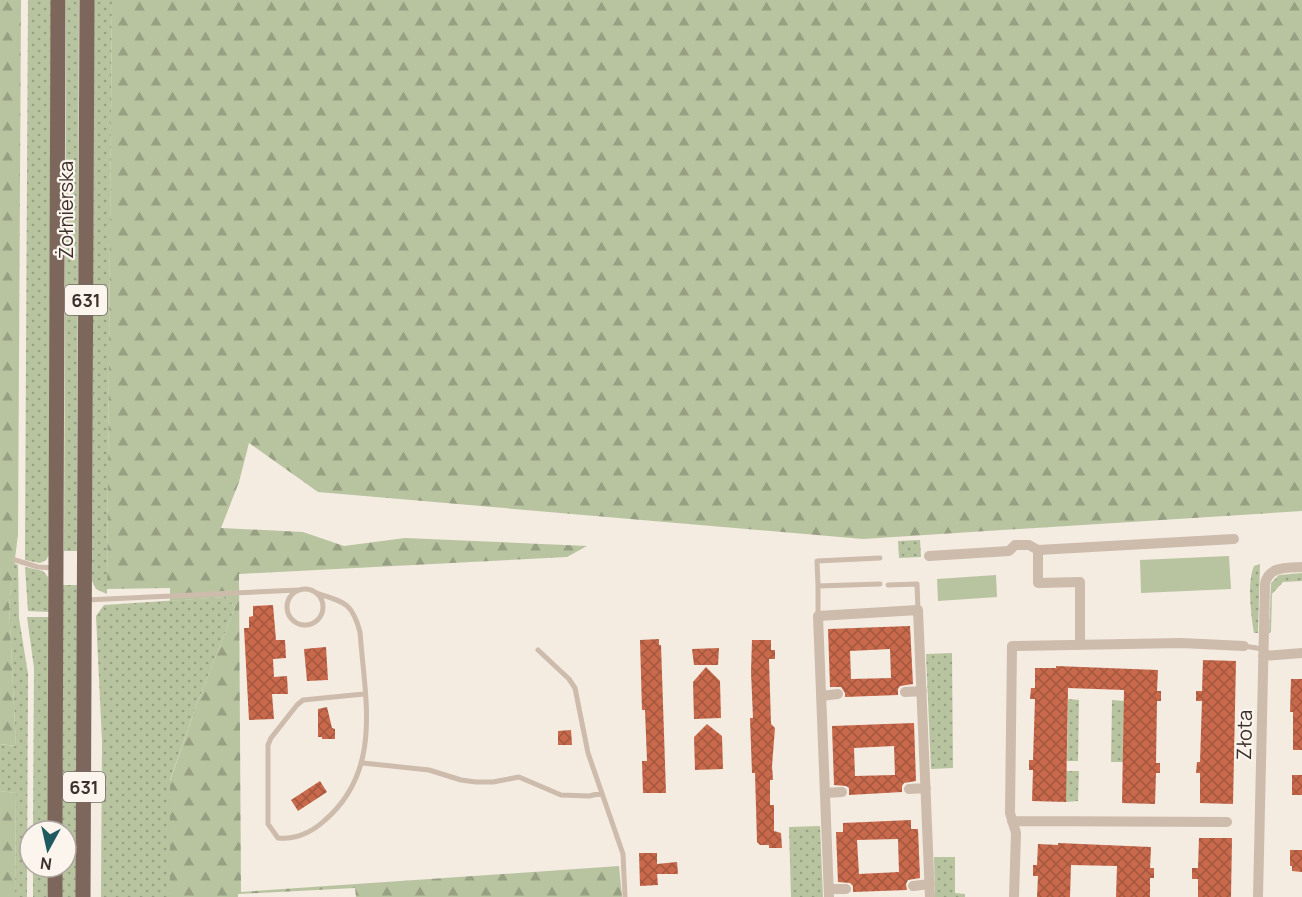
<svg xmlns="http://www.w3.org/2000/svg" width="1302" height="897" viewBox="0 0 1302 897" font-family="Manrope,sans-serif">
<style>
.grass{fill:url(#grass-dots)}
.forest{fill:url(#forest-firs)}
.pitch{fill:#b8c4a0}
.building{fill:url(#building-cross-hatch);fill-rule:evenodd}
.lines{fill:none;stroke-linecap:round;stroke-linejoin:round}
.service{stroke:#cdbbac;stroke-width:5}
.minor{stroke:#cdbbac;stroke-width:10}
.primary{stroke:#7d675c;stroke-width:15}
.labels{text-anchor:middle;dominant-baseline:central;stroke-width:4.5;stroke-linejoin:round;paint-order:stroke}
.shield{fill:#fbf5ee;stroke:#756b66;stroke-width:1.5}
.shield-label{font-size:18px;font-weight:bold;fill:#3b302b}
.street-label{font-size:20px;fill:#3b302b;stroke:#fbf5ee}
</style>
<defs>
<pattern id="grass-dots" width="8" height="8" patternUnits="userSpaceOnUse" patternTransform="scale(1.5)"><rect width="8" height="8" fill="#b8c4a0"/><path d="M2 2h.1M6 6h.1" fill="none" stroke="#97a083" stroke-width="1.8" stroke-linecap="round"/></pattern>
<pattern id="forest-firs" width="22" height="20" patternUnits="userSpaceOnUse" patternTransform="scale(1.5)"><rect width="22" height="20" fill="#b8c4a0"/><path d="M5 1l3.5 6h-7zM16 11l3.5 6h-7z" fill="#97a083"/></pattern>
<pattern id="building-cross-hatch" width="8" height="8" patternUnits="userSpaceOnUse" patternTransform="scale(1.5)"><rect width="8" height="8" fill="#c8694b"/><path d="M0 0l8 8M0 8l8-8" fill="none" stroke="#a4573f"/></pattern>
</defs>
<rect width="100%" height="100%" fill="#f4ebe1"/>
<path class="grass" d="M28,0h23l-2,555 -3,5 -6,3 -15,-3v-17z
M66,0h13l-2,551h-13z
M94,0h18l-5,594 -11,-5 -4,-8z
M920,540l1,17 -22,1 -1,-17z
M14,563l4,2 1,53 9,56 -1,223h-12l1,-104 -16,-2v-47l16,2 -7,-141z
M1260,564l-2,69h-4c-3,-17 -7,-51 0,-67z
M25,567l18,4 5,6 1,35 -21,-1z
M1302,573v8l-19,1 -11,12 -1,38 -2,1 2,-50 8,-8z
M63,585h15l-1,312h-15v-30h4v-36h-4z
M226,597l9,10 -38,97 -27,76v117h-69l1,-156 -6,-125 8,-11z
M27,617h22l-1,214h-15l1,-163z
M952,653l1,115 -22,1 -5,-115z
M1068,699l11,1 -1,61h-11z
M1112,700l12,1 -1,61h-12z
M1066,771h13l-1,30 -12,1z
M820,826l3,71h-32l-2,-70z
M934,857h21v36l10,1v3h-30z
M33,867h15l-1,30h-14z"/>
<path class="forest" d="M0,0h21l-3,535 -9,70 7,141 -16,-2z
M112,0h1190v511l-439,28 -545,-47 -69,-49 -10,39 -18,46 82,4 41,14 61,-8 182,8 -20,11 -328,17 2,318 378,-26 3,31h-266l-1,-9 -117,6v3h-68v-116l27,-77 38,-97 -9,-10 -56,4v-13l-63,1z
M0,791l16,2 -1,104h-15z"/>
<path class="pitch" d="M1229,556l2,33 -90,4 -1,-33z
M996,575l1,22 -59,4 -1,-22z"/>
<path class="building" d="M273,605l3,35h9l1,18 -13,1 1,18 13,-1 1,18h-16l2,25 -25,1 -5,-92h5v-11l4,-1v-10z
M910,626l3,58 -13,2 -2,3v6l-53,2v-4l-4,-6h-11l-2,-58zM890,649l1,29 -40,1 -1,-28z
M659,639v6h2l5,148h-23l-1,-32h5l-2,-51h-3l-2,-70z
M752,640h19v10h4v9h-6l2,65 4,4 -3,38 1,14h-3v25h4v26l7,2 1,15h-13v-3h-9l-3,-3 -2,-69h-3l-2,-55h3l-2,-46z
M326,647l2,33 -21,1 -3,-32z
M719,648l-1,17h-24l-2,-16z
M1203,660l33,1 -3,143 -33,-1v-30h-4l1,-11h3l2,-61h-6v-10h6z
M1056,666l102,4 -1,21h4v10h-4l-1,62h4v10h-4l-1,31 -33,-1 2,-113 -56,-2 -2,114 -34,-1 1,-31h-4v-10h4l2,-61h-5l1,-11h4v-20h21z
M706,667l14,14 1,37 -27,1 -1,-37z
M1291,679h11v71h-9v-38h-3z
M327,707l5,21 3,1v10h-13v-2h-4v-28z
M914,723l2,58 -12,2 -2,3v6l-53,3v-7l-3,-2 -12,-1 -2,-59zM894,746l1,29 -40,1 -1,-28z
M707,724l15,12 1,33 -28,1 -1,-33z
M571,730l1,15h-14v-14z
M1292,775h10v20h-10z
M320,781l7,11 -29,19 -7,-11z
M911,820v9h7l2,49 -12,2 -2,4 1,6 -54,2v-6l-3,-3 -12,-1 -2,-50h7v-9zM898,839l1,33 -40,2 -2,-34z
M1199,838h33l-1,59h-33v-18h-6v-11h6z
M1058,843l93,4 -1,21h4v10h-4v19h-34l1,-31 -46,-1 -1,32h-33l1,-21h-5v-11h4l1,-21 20,1z
M1290,850h12v22l-10,-1v-5h-2z
M639,853h18v11l20,-2 1,12h-21l1,11 -18,1z"/>
<g class="lines">
<path class="service" d="M15,560l23,7 16,1
M888,585l29,-1 1,26
M818,586l-1,-25 63,-3
M287 607a18 18 0 1 1 36 0a18 18 0 1 1-36 0Z
M316,593c28,9 36,9 44,39 5,68 23,139 -36,189 -12,11 -29,19 -46,17l-10,-14v-79l3,-7 26,-33 6,-5 61,-6
M86,600l213,-10
M818,616v-30l62,-2
M1244,646l19,3
M538,650l31,29 6,9 13,65 35,101 2,43
M363,763l66,7 32,10 15,2h17l26,-5 42,18 28,1 13,-3"/>
<path class="minor" d="M929,556l80,-5 6,-6h14l9,5
M1080,645v-63l-42,1v-33l196,-11
M1263,656l39,-3
M905,692l17,-1
M821,696l17,-2
M909,789l17,-1
M825,793l17,-1
M1012,821l215,1
M913,886l17,-2
M829,889h17
M829,897l-11,-281 100,-6 12,287
M1014,897l2,-64 -6,-20 2,-167 169,-3 63,3
M1258,897l7,-313c3,-18 22,-16 37,-17"/>
<path class="primary" d="M55,831l3,-831
M55,897v-30
M83,897l4,-897"/>
</g>
<g class="labels">
<g class="shield">
<rect x="65" y="285" width="42" height="30" rx="4.5"/>
<rect x="63" y="772" width="42" height="30" rx="4.5"/>
</g>
<g class="shield-label">
<text x="86" y="300">631</text>
<text x="84" y="787">631</text>
</g>
<g class="street-label">
<text transform="translate(65 210) rotate(-90)">Żołnierska</text>
<text transform="translate(1244 735) rotate(-89)">Złota</text>
</g>
</g>
<g transform="translate(48 849) rotate(188)"><circle r="28" fill="#fbf5ee" stroke="#aea6a0" stroke-width="1.5"/>
<path d="M0-4.5L10 22L0 15L-10 22Z" fill="#1f5a5e"/>
<text y="-9" font-size="16" font-weight="bold" text-anchor="middle" fill="#3b302b">N</text>
</g>
</svg>
